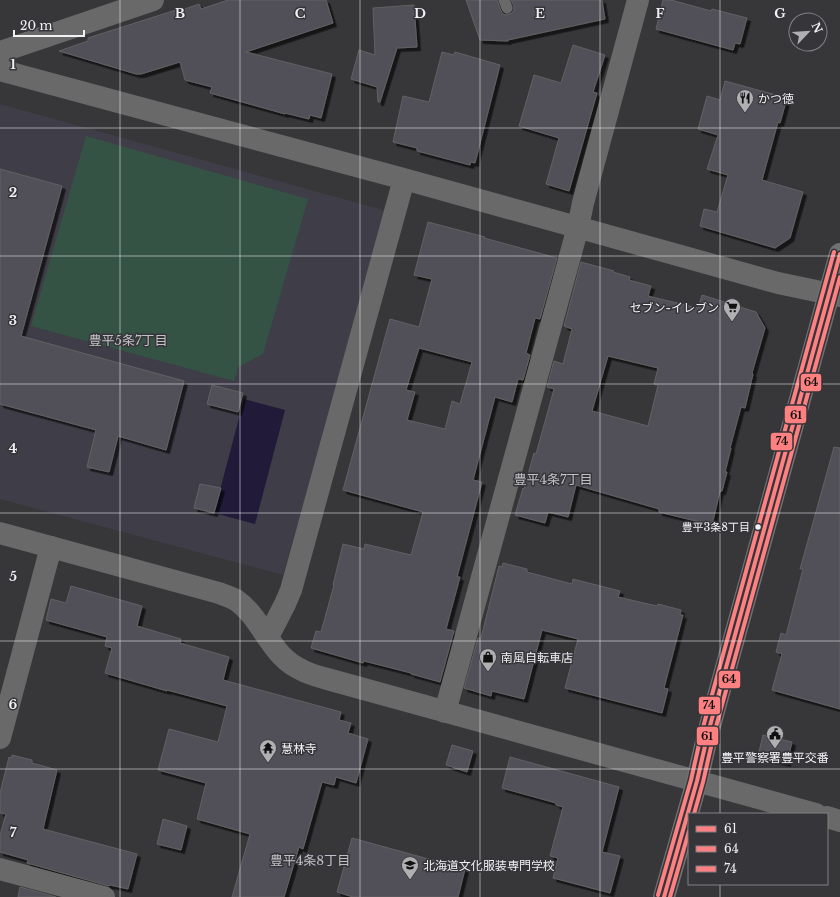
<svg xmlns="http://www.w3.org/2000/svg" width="840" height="897" viewBox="0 0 840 897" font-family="'Libre Baskerville','Noto Sans JP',serif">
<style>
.built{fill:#3f3d47}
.green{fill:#345345}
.water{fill:#211a39}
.building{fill:#515058;stroke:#626163;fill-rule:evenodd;filter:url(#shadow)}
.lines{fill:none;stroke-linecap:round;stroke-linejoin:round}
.service{stroke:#696969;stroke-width:11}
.minor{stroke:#696969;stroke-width:22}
.tertiary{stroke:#696969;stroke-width:22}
.trunk{stroke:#707172;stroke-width:22}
.bus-1-casing{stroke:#36353a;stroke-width:7}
.bus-2-casing{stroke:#36353a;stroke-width:7}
.bus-3-casing{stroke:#36353a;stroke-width:7}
.bus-1{stroke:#ff8080;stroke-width:4}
.bus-2{stroke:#ff8080;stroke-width:4}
.bus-3{stroke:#ff8080;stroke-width:4}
.grid{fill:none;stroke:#f1f1f4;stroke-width:1;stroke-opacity:0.55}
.bus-dot{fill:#f1f1f4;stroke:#36353a;stroke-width:1.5}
.labels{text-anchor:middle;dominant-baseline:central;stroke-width:3;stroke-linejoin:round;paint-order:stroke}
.bus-label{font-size:11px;fill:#f1f1f4;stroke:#36353a;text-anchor:end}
.poi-label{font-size:12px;fill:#f1f1f4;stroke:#36353a;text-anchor:start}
.neighbourhood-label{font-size:13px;fill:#c1c0c6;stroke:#36353a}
.grid-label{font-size:13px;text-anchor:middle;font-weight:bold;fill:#f1f1f4;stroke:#36353a;stroke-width:3;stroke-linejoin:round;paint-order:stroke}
.line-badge{stroke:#36353a;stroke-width:1.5}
.pale-badge-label{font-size:11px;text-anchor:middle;font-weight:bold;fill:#111}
</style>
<defs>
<filter id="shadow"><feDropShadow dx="3.5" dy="3.5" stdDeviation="0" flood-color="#0009"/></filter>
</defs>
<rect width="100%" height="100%" fill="#373639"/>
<path class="built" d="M0,104l387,107 -104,364 -283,-76z"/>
<path class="green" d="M86,136l222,63 -45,155 -25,13 -4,14 -203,-55z"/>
<path class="water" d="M244,399l41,11 -30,114 -41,-11z"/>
<path class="building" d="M228,0h98l7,23 -87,29 86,22 -11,44 -11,-3 -1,4 -24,-6v1l-75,-21 2,-6 -27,-7 -5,-18 -39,12h-5l-77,-23 29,-10v-3l91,-29v2l20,-7 2,5z
M466,0h31l4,11 2,3 3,1 4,-1 2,-1 2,-3v-4l-3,-6h91l3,19 -97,21v1l-28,-1z
M663,0h8l40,11 1,-2 35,9 -7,26 -5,-1 -2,7 -77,-21z
M414,5l3,42 -20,1 -17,54h-2l-1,-15 -26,-8 8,-29 16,5 -2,-47z
M573,45l32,10 -12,37 4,1 -28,98 -23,-7 13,-46 -40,-12 15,-51 27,8z
M442,52l12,3 1,-3 45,13 -25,98 -4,-1 -1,3 -53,-14v-3l-24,-6 10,-46 26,6z
M725,81l62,17 -7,25 -2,-1 -16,58 41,12 -13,46 -15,10 -75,-22 4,-17 13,3 11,-37 -21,-6 11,-34 -20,-6 9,-33 13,4z
M0,169l62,17 -41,150 163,45 -18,69 -48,-14 -9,36 -22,-5 9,-37 -96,-26z
M428,222l57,15 -1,1 73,20 -17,61 -5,-1 -9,35 4,2 -7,25 -5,-1 -6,23 -17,-5 -22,83 9,2 -25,95h3l-14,52 8,2 -14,51 -29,-8v-1l-47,-12 -1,2 -52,-15 5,-17 5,1 13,-47h-1l10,-41 21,5 1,-5 46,11 12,-43 -80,-22 47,-171 29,8 13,-48 -18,-4zM419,348l53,14 -12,42 -8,-3 -7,28 -38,-9 8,-28 -9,-2z
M581,262l33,9 -1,1 17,5 -1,3 22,6 -3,10 50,12 4,-13 54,17 9,16 -13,45 1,1 -8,34 -4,-1 -11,41h1l-6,24h2l-5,19h-2l-8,34 -53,-13v-3l-83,-24 -8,32 -20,-5 -3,11 -30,-8 8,-27 1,1 10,-36 2,1 18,-65 -7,-2 7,-26 9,3 9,-35 -8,-3zM608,356l50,12 -4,16 4,1 -10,41 -56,-15z
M212,385l31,8 -5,19 -31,-8z
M834,447l6,1v261l-68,-19 10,-36 -6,-2 5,-19 5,2 17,-66h-3z
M200,484l21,4 -7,25 -20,-5z
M503,563l24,6v3l45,12 1,-5 47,12 -2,6 39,9 1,-2 23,6 -1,5h3l-19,73 4,1 -6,24 -97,-25 13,-49 -36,-9 -18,69 -32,-8 -1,5 -27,-8 14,-50h3l18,-72 3,1z
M71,586l71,20 -5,20 44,13 -1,4 49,14 -6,23 118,32 -2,8 12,3 -3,10 20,6 -12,44 -20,-6 -2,8 -12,-3 -19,67 -4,-2 -15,50h-52l18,-63 -53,-15 9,-36 -48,-13 11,-41 49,13 9,-36 -60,-16v1l-62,-18 7,-25 -7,-2 2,-9 -61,-17 5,-21 15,4z
M763,735l29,7 -5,21 -29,-7z
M452,745l21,6 -6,21 -21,-7z
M12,755l20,5v3l25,7 -14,59 94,25 -9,35 -18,-4 -1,1 -82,-23 1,-3 -28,-8v-17l6,-21 -6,-1v-20l9,-36 3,1z
M510,757l109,30 -17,65 18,4 -10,37 -57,-15 5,-20 -8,-2 13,-49 -7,-2v-2l-54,-15z
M163,819l24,7 -6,24 -24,-6z
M352,838l113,31 -7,28h-105l-16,-5z
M20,887l36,10h-38z"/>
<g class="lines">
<path class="service" d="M504,0l3,8"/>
<path class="minor" d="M0,52l153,-52
M0,70l404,109 374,104 62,13
M0,533l219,60c5,2 12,4 17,7 20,14 29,38 45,55 14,15 31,20 50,25l485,134
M268,637l17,-33 6,-14 113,-411
M445,712l133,-485 5,-24 55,-203
M827,817l13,4
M0,869l104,28"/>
<path class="tertiary" d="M0,738l51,-191"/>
<path class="trunk" d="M664,897l33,-116 11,-48 132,-479"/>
<g class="bus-1-casing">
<path id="bus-1" d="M664,897l33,-116 11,-48 132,-479"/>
</g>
<g class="bus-2-casing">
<path id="bus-2" d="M694,814l9,-32 11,-48 126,-457
M670,897l19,-66"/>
</g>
<g class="bus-3-casing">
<path id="bus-3" d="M658,895l33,-115 11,-49 132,-479"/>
</g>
<use href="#bus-1" class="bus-1"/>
<use href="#bus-2" class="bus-2"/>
<use href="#bus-3" class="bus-3"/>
</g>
<path class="grid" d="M120,0v897M240,0v897M360,0v897M480,0v897M600,0v897M720,0v814M0,128h840M0,256h840M0,384h840M0,513h840M0,641h840M0,769h840M720,884v13"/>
<defs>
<g id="restaurant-pin" transform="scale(0.9)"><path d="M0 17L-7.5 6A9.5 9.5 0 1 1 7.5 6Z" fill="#b0b0b3" stroke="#36353a"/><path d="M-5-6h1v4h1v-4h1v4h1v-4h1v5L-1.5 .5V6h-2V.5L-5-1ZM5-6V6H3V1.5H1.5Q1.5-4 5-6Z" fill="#111"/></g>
<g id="supermarket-pin" transform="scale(0.9)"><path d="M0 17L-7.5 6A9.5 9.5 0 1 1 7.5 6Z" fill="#b0b0b3" stroke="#36353a"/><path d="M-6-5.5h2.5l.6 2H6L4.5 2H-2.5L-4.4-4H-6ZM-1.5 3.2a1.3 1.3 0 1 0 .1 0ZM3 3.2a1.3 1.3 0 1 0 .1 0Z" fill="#111"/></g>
<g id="shop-pin" transform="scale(0.9)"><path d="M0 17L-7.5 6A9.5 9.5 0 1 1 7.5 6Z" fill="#b0b0b3" stroke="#36353a"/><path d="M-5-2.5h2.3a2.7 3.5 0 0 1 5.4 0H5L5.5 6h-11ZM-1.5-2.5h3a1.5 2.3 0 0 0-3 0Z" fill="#111"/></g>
<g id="civic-pin" transform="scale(0.9)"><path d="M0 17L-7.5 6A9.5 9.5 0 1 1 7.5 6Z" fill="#b0b0b3" stroke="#36353a"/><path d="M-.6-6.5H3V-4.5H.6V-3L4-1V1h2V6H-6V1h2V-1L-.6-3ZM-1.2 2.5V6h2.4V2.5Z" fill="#111"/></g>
<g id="temple-pin" transform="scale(0.9)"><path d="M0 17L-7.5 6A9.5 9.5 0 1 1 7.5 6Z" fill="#b0b0b3" stroke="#36353a"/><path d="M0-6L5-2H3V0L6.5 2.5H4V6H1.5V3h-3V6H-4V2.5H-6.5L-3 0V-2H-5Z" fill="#111"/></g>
<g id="university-pin" transform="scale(0.9)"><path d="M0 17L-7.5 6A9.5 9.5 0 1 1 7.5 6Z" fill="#b0b0b3" stroke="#36353a"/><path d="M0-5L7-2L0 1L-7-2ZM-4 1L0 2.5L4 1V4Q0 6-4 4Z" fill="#111"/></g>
</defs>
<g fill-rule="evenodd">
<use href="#restaurant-pin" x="745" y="98"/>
<use href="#supermarket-pin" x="732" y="307"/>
<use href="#shop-pin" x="488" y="657"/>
<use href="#civic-pin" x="775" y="734"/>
<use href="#temple-pin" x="268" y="748"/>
<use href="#university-pin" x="410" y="865"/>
</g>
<circle class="bus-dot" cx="758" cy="527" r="3.5"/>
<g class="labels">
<g class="bus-label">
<text x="750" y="527">豊平3条8丁目</text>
</g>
<g class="poi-label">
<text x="758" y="98">かつ徳</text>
<text x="719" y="307" text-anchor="end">セブン-イレブン</text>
<text x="501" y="657">南風自転車店</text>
<text x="281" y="748">慧林寺</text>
<text x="775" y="757" text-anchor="middle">豊平警察署豊平交番</text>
<text x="423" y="865">北海道文化服装専門学校</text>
</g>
<g class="neighbourhood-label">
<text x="128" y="340">豊平5条7丁目</text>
<text x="553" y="479">豊平4条7丁目</text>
<text x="310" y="860">豊平4条8丁目</text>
</g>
</g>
<g class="grid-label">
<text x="180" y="18">B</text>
<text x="300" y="18">C</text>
<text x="420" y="18">D</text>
<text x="540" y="18">E</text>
<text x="660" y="18">F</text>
<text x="780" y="18">G</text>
<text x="13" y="69">1</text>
<text x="13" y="197">2</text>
<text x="13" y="325">3</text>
<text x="13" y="453">4</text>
<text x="13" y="581">5</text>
<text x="13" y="709">6</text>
<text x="13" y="837">7</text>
</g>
<g class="line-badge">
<rect x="800" y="373" width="22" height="19" rx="4" fill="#ff8080"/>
<rect x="784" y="405" width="23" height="19" rx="4" fill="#ff8080"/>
<rect x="770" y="432" width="23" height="19" rx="4" fill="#ff8080"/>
<rect x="718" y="670" width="23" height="19" rx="4" fill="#ff8080"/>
<rect x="698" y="696" width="23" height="19" rx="4" fill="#ff8080"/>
<rect x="696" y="726" width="23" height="20" rx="4" fill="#ff8080"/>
</g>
<g class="pale-badge-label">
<text x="811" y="386">64</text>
<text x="796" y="419">61</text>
<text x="782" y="445">74</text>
<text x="729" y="683">64</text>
<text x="709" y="709">74</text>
<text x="707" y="740">61</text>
</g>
<rect x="688" y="813" width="140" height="72" fill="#36353a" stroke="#818084"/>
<rect x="696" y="826" width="20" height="6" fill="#ff8080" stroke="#818084"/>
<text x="724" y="833" font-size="12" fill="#f1f1f4">61</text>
<rect x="696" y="846" width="20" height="6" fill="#ff8080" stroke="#818084"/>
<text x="724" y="853" font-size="12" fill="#f1f1f4">64</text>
<rect x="696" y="866" width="20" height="6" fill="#ff8080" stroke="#818084"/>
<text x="724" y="873" font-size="12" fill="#f1f1f4">74</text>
<g transform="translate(808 32) rotate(65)"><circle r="19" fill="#36353a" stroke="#818084"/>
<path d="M0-3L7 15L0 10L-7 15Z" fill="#b0b0b3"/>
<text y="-6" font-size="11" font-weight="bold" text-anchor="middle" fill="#f1f1f4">N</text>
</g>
<path d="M14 30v6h70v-6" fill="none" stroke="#f1f1f4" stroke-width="2"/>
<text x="20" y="30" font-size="12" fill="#f1f1f4" stroke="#36353a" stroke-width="3" paint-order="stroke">20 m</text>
</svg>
